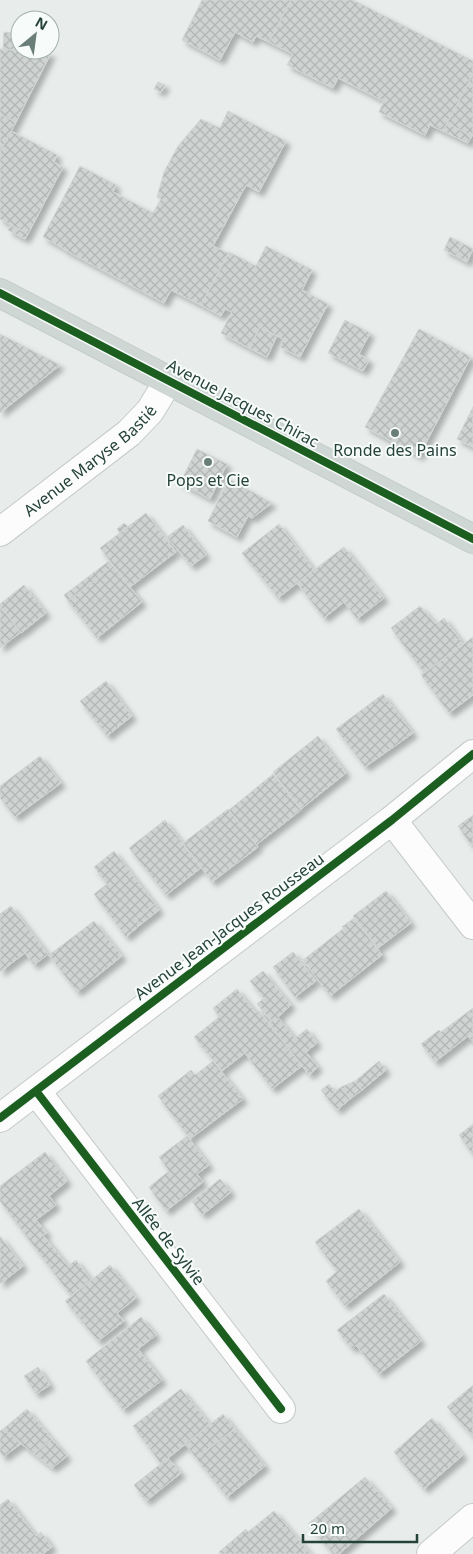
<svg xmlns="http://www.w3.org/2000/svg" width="473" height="1554" viewBox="0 0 473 1554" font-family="'Noto Sans',sans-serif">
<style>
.building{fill:url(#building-cross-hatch);stroke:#d1d6d4;filter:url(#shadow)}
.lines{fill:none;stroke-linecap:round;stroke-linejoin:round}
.minor-casing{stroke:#c5cac8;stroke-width:30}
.major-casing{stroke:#c3ccc9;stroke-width:30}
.minor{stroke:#fcfcfc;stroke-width:28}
.major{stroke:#cfd7d5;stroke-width:28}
.cycleway-casing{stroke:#f7fbf9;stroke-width:11}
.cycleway{stroke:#1b5e20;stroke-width:8}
.poi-dot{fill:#697e78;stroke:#f7fbf9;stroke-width:2}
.labels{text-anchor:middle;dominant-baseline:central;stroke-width:4;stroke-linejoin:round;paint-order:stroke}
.street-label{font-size:16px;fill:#24423a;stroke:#f7fbf9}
.poi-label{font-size:16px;fill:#24423a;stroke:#f7fbf9}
</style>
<defs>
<pattern id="building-cross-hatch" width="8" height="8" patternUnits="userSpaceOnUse" patternTransform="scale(1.25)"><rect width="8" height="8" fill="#cfd4d2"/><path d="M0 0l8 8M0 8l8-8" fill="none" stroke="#b2b7b5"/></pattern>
<filter id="shadow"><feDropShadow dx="4.5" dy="4.5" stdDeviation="2.5" flood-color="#0004"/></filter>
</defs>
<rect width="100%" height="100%" fill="#e8edeb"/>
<path class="building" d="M202,0h89l-22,42 -13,-6 -3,6 -18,-10 -15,28 -38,-20z
M291,0h62l120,61v13l-30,57 -13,-6 -5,10 -46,-23 5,-11 -46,-23 -5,10 -46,-23 6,-11 -24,-12z
M4,32l16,2v16h21l1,2 -39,-3z
M0,49l51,4 -35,69 -16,-8z
M473,74v60l-1,2 -25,-13z
M158,82l7,3 -4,7 -7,-3z
M228,111l58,30 -27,51 -13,-7 -33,61 15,7 -27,52 -30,-15 -7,13 -101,-54v-1l-20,-11 37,-71 36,19 -3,7 40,21 8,-14 -4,-2 7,-25 14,-26 23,-27 19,9z
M0,114l16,8 -16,30z
M447,123l25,13 -4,7 -25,-12z
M11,131l46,24 -3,7 9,5 -35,67 -28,-15v-67z
M11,225l17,9 -3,5 -17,-9z
M450,237l12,6 -6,13 -12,-6z
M462,243l11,6 -6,13 -11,-6z
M266,246l46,24 -10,20 26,14 -28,53 -20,-10 3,-8 -23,-12 -11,21 -28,-15 11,-21 -7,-3 -4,7 -20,-11 28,-53 27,14z
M345,320l25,13 -11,21 10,6 -6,11 -35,-18z
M260,327l17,9 -10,21 -18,-9z
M419,329l52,28 -52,99 -54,-29z
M0,334l60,31 -60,48z
M473,407v40l-16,-8z
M197,449l30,15 -17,35 -30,-16z
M229,479l43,24 -20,15 -4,-2 -11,21 -29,-16z
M146,513l30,39 -46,35 -30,-39z
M124,523l4,4 -8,6 -3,-4z
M279,524l35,46 -36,28 -36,-45z
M183,525l23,30 -15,11 -24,-29z
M344,547l40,51 -27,21 -13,-17 -20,16 -27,-35z
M109,561l4,5 -45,35 -4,-6z
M113,566l29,36 -45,36 -29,-37z
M24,585l22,28 -25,20 -21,-27v-2z
M0,606l21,26 -21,16z
M420,606l16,18 8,-6 19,26 -39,29 -33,-45z
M473,637v58l-24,18 -28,-38z
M106,681l26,35 -25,20 -27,-35z
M383,694l30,39 -48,34 -29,-38z
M318,736l28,37 -45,36 -28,-37z
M40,756l21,27 -46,34 -15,-19v-12z
M273,774l28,36 -45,35 -27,-35z
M228,809l30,38 -46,35 -29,-39z
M473,815v29l-2,1 -13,-19z
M165,820l36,48 -35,27 -37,-47z
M114,851l41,53 -20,15 5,6 -14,12 -32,-43 13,-10 -13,-17z
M386,891l25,32 -33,25 -25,-32z
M155,904l4,6 -19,15 -5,-6z
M11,906l37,48 -14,11 -9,-12 -25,19v-58z
M354,918l28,37 -52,41 -27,-36 41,-32 -2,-1z
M94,921l28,35 -45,36 -28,-37z
M293,952l23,29 -21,16 -22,-30z
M263,971l28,34 -13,12 17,21 12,-9 10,14 -11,9 12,15 -9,8 -40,-52 3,-2 -15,-17 7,-6 -14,-17z
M237,989l19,24 3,-2 43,55 -30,23 -27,-36 -23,18 -28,-34 25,-20 -6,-9z
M473,1008v34l-5,-6 -33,26 -14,-18 18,-14 2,2z
M213,1061l30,38 -53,40 -32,-43 33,-26 4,5z
M379,1061l7,9 -24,20 -7,-9z
M355,1081l7,9 -12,9 -9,-12z
M329,1084l6,8 -8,6 -6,-8z
M341,1087l9,12 -13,11 -10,-12z
M473,1124v26l-2,2 -12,-17z
M187,1136l22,29 -12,9 6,8 -37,29 -17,-24 20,-16 -10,-14z
M45,1152l22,29 -18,15 7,9 -20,15 11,13 -4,2 25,31 8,-6 15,20 -20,16 -71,-95v-15z
M220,1179l11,13 -29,23 -10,-14z
M359,1209l41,53 -55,44 -19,-25 11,-10 -22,-29z
M0,1236l23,30 -23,18z
M110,1265l26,33 -19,15 7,8 -26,20 -33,-40z
M384,1294l37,47 -42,33 -23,-29 -4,4 -15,-19z
M141,1317l15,18 -18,14 24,31 -39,30 -37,-49z
M38,1367l12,18 -14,9 -12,-18z
M473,1385v52l-26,-30z
M181,1389l29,35 -49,40 -28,-38z
M27,1409l25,30 -18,15 -31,-25z
M223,1414l12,15 -39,29 -11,-14z
M432,1418l31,37 -39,34 -30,-37z
M3,1429l19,14 -19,14 -3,-5v-21z
M235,1429l30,37 -38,31 -31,-39z
M52,1439l15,17 -15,12 -18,-14z
M168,1458l13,15 -35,28 -12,-16z
M365,1477l27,31 -53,46h-6l-25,-30z
M8,1499l28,37 5,-4 11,15 -9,7h-43v-49z
M274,1511l13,15 -3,3 -14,-15z
M270,1514l14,15 3,-3 24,28h-91l-1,-2 27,-23 2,3z"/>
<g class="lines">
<g class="minor-casing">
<g id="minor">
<path id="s1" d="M0,532l129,-99 21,-22 19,-31"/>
<path d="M392,820l81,105"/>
<path d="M36,1091l245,318"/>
<path d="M0,1118l392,-298 81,-66"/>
<path d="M431,1554l42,-36"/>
</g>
</g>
<g class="major-casing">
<path id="major" d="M0,293l473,246"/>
</g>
<use href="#minor" class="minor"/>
<use href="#major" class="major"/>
<g class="cycleway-casing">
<path id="cycleway" d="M0,293l473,246
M36,1091l245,318
M0,1118l392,-298 81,-66"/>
</g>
<use href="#cycleway" class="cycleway"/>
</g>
<g class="poi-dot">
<circle cx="395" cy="433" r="5"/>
<circle cx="208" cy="462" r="5"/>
</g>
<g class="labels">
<g class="street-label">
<text transform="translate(243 403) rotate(28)">Avenue Jacques Chirac</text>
<text stroke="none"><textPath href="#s1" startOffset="115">Avenue Maryse Bastié</textPath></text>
<text transform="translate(229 926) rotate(-37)">Avenue Jean-Jacques Rousseau</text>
<text transform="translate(169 1241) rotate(52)">Allée de Sylvie</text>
</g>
<g class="poi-label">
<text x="395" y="450">Ronde des Pains</text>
<text x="208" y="480">Pops et Cie</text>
</g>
</g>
<g transform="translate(35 35) rotate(29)"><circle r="24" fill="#f7fbf9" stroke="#a3b1ad"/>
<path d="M0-4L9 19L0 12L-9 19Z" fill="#697e78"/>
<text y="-8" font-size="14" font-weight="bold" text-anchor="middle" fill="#24423a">N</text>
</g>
<path d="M303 1534v8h114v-8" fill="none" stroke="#24423a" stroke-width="2.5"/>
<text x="310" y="1534" font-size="15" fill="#24423a" stroke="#f7fbf9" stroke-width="4" paint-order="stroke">20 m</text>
</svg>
